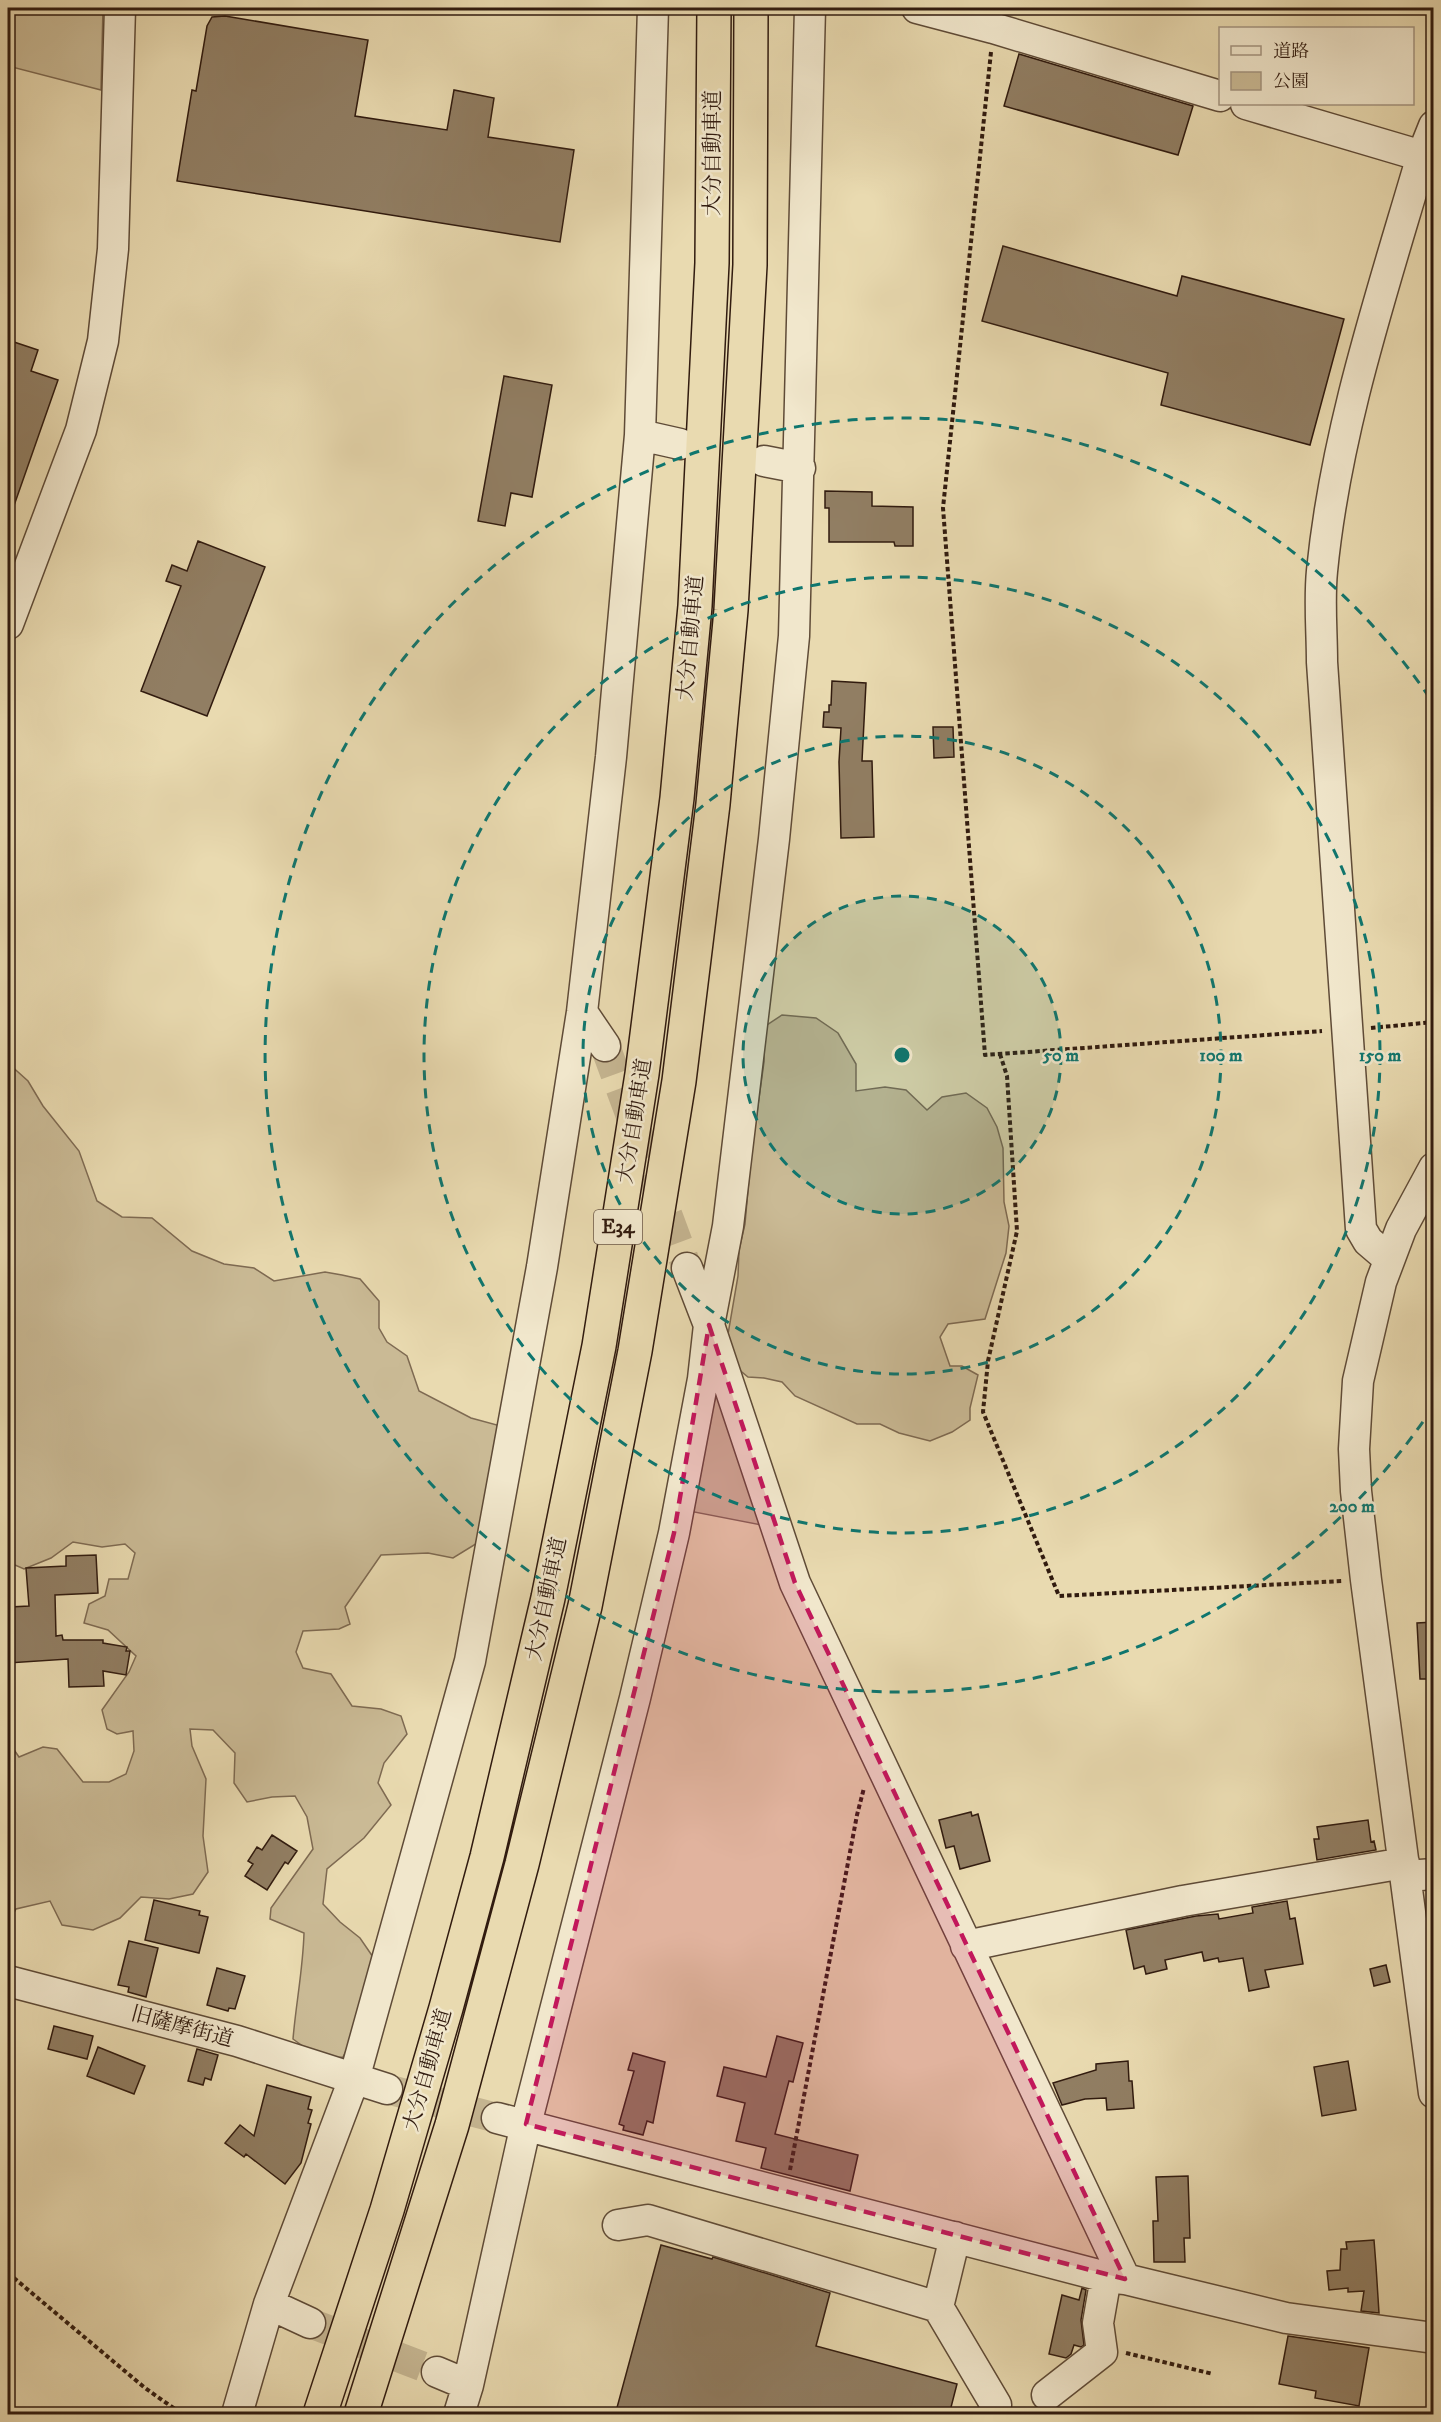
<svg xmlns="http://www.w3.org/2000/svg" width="1441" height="2422" viewBox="0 0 1441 2422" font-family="'IM FELL DW Pica','Noto Serif JP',serif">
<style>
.green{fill:#caba95;stroke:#7e6a52;stroke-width:1.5}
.building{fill:#917e63;stroke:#311b0f;stroke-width:1.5}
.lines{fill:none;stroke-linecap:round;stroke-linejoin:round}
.minor-tunnel{stroke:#c4b490;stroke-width:30;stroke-dasharray:30 15;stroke-linecap:butt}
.minor-casing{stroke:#5f4b37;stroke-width:33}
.highway-casing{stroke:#311b0f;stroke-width:36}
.path{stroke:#311b0f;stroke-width:4;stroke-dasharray:4.5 3;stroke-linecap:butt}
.minor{stroke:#f1e7cc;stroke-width:30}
.highway{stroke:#e9dab0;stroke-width:33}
.marked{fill:#c2185b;fill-opacity:0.2;stroke:#c2185b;stroke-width:4.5;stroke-dasharray:12 8;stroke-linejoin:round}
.ring{fill:none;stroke:#0f766e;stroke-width:3;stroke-dasharray:10 8}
.labels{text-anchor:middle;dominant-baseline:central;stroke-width:5;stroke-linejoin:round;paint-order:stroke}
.shield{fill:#f1e7cc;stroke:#6b5848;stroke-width:1.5}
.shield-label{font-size:20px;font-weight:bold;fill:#311b0f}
.street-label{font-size:21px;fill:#311b0f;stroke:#f1e7cc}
.centre{fill:#0f766e;stroke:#f1e7cc;stroke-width:3}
.ring-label{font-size:18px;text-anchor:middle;font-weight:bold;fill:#0f766e;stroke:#f1e7cc;stroke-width:5;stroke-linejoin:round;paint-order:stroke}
</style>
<rect width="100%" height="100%" fill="#e9dab0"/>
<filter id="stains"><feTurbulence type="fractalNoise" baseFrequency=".00333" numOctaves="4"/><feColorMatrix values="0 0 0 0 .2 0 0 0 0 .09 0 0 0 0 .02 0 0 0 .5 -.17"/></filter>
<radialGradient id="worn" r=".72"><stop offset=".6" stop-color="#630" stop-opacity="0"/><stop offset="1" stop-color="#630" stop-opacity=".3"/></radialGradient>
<path class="green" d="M8,8h95l-2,82 -93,-24z
M782,1015l34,3 22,15 18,31v27l29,-4 21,3 21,20 15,-13 24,-4 21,15 10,19 6,21 1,54 5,24 -3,27 -21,66 -37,5 -8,13 10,29h12l16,9 -8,33v12l-18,12 -22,9 -31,-8 -19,-9h-23l-62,-28 -13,-14 -18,-4 -16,-1 -17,-14 -4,-23 11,-64 1,-26 6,-26 6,-68 13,-94v-35z
M8,1063l20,18 15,25 36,45 18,50 25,16 30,1 40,33 32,13 30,4 20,13 51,-9 17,3 18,4 19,22v27l8,14 20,14 12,35 52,27 26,7c2,39 -15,78 -18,117l-26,16 -25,-5 -47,2 -36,52 5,17 -11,5 -36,2 -7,21 7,16 28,6 21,32 29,3 20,7 6,18 -23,29 -6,20 13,22 -27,33 -37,31 -4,35 17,18 20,16 13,19 -22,84 -8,16 -21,3 -29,-21c3,-36 10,-70 11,-106l-34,-14 1,-11 42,-59 -6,-32 -12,-21 -23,1 -25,5 -13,-19 1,-30 -22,-23 -23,-1 2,17 14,33 -3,57 5,36 -15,22 -24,5 -28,-2 -21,21 -27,12 -31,-5 -12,-24 -34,8 -8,15v-183l11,16 24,-10 14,2 26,33h26l17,-8 8,-23 -1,-20 -16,3 -10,-5 -5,-19 27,-38 7,-16 -28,-26 -24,-7 5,-19 16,-8 4,-17h19l7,-26 -10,-9 -23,3 -29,-5 -22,16 -27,11 -16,-7z
M719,1385l48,141 -78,-15 15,-72z"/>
<path class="building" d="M225,16l143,24 -13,76 92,14 7,-40 40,8 -6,39 86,13 -14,92 -383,-61 15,-91 4,1 11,-65 5,-9z
M1019,54l174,52 -15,49 -174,-49z
M1003,246l174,50 5,-20 162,43 -34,126 -149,-40 7,-32 -186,-52z
M8,340l30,10 -7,21 27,9 -48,137h-2z
M504,376l48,9 -20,112 -21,-4 -6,33 -27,-5z
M825,491l47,1v14l41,1v39h-18l-1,-4h-65v-34h-4z
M198,541l67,26 -58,149 -66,-25 40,-105 -15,-5 6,-16 15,6z
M832,681l34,2 -4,78h10l2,76 -33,1 -2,-76 2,-34 -18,-1 1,-15h5v-7h2z
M933,727h20l1,30 -20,1z
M96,1555l2,38 -43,2 1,41 6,-1 1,5h40v3l24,4 -1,4h4l-4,24 -23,-4 1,15 -35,1 -1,-28 -60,4v-50h3l-1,-6 19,-1 -3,-38 40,-2v-10z
M1434,1622v57h-14l-3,-56z
M971,1812l1,4 6,-2 12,47 -30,8 -6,-23 -8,2 -7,-28z
M1368,1820l3,22 3,-1 2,9 -59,10 -3,-21h5l-2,-12z
M272,1835l25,16 -9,13 -3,-2 -18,28 -22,-14 8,-12 -5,-3 9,-14 5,3z
M154,1900l46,11 -1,4 9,2 -9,36 -54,-13z
M1287,1901l3,18 5,-1 8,46 -38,6 4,17 -20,4 -6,-33 -24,4 -1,-4 -14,3 -2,-9 -37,8 2,9 -21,5 -2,-8 -10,3 -8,-39 70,-14 22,-2 1,5 34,-6 -1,-6z
M129,1941l29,7 -12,49 -18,-5 1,-5 -11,-2z
M1386,1965l4,17 -16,4 -4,-17z
M217,1968l28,8 -10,33 -6,-1 -1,3 -21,-6z
M54,2026l39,10 -6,23 -39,-10z
M777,2036l26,7 -10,39 -4,-1 -14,53 83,21 -8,36 -89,-23 5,-20 -30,-7 9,-38 -28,-7 7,-29 42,10z
M98,2047l47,19 -11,28 -47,-18z
M197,2049l21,6 -7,25 -6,-2 -2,7 -15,-4z
M633,2053l32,9 -12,61 -6,-2 -4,14 -20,-5 1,-4 -5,-2 15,-53 -6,-1z
M1128,2061l1,20h3l2,27 -27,2 -1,-12 -21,1 -23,6 -9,-22 43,-13v-6z
M1348,2061l8,49 -34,6 -8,-49z
M267,2085l44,12 -3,12 4,1 -4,13 3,1 -10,39 -16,21 -39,-30 -2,3 -19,-14 15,-18 14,11z
M1188,2176l2,62h-6l1,24h-31l-1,-41h5l-2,-44z
M1374,2240l2,26 3,47 -18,-2 3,-20 -16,1v-4l-19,2 -2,-19 13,-1 1,-21h6l-1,-7z
M661,2245l51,14 1,-2 117,36 -14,53 141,38 -8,31h-334z
M1082,2288l4,2 -5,30 3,25 -3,2 -7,-2 -3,9 -5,4 -17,-4 13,-59 17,5z
M1288,2336l81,12 -10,58 -44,-8 1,-7 -37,-7z"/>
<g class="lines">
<path class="minor-tunnel" d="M605,1046l82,222
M387,2089l110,29
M310,2323l127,49"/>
<g class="minor-casing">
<path id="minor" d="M917,8l76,20 227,68
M1246,104l176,52 12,8
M640,435l40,9
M764,461l36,7
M8,624l73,-194 22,-89 10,-92 7,-241
M582,1012l23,34
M1434,1168l-33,61 -20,53 -23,99 -4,68 2,42 10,89 68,513
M1389,1259l-21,-18 -7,-12 -39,-567c0,-30 -3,-61 0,-91 14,-142 60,-278 100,-415l12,-30
M687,1268l22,57 86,258 330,696
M1406,1876l28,-2
M966,1946l217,-45 221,-38
M8,1981l229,60 150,48
M497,2118l609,159 19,2 161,39 148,20
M618,2225l30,-5 290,87
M955,2237l-17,70 58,98 -2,9
M269,2304l41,19
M437,2372l31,13
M1047,2395l55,-43 -4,-29 8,-46
M237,2414l32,-110 85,-225 116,-418 72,-394 40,-255 29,-255 29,-322 13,-427
M459,2414l9,-29 58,-261 109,-426 39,-165 29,-154 6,-54 19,-99 46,-387 20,-203 16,-628"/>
</g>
<g class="highway-casing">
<path id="highway" d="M320,2414l67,-204 59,-202 41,-151 61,-259 51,-252 43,-272 35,-276 18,-192 17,-343 2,-255
M361,2414l91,-289 70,-261 63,-258 50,-255 44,-270 34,-277 18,-194 19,-345 1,-257"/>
</g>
<path class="path" d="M991,52l-48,456 42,547 337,-24
M1371,1028l63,-6
M1000,1054l7,22 10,155 -29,130 -5,51 76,184 283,-15
M790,2170l67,-355 7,-27
M8,2273l137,115 37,26
M1126,2353l87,21"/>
<use href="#minor" class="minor"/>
<use href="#highway" class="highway"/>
</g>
<path class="marked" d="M709,1325l86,258 330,696 -599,-155 148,-591z"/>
<circle cx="902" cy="1055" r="159" fill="#0f766e" fill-opacity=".12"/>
<g class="ring">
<circle cx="902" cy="1055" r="159"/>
<circle cx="902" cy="1055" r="319"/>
<circle cx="902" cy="1055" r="478"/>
<path d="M1433 1407A637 637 0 1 1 1433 703"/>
</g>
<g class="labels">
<rect class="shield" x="594" y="1210" width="48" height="34" rx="4.5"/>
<g class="shield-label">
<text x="618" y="1227">E34</text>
</g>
<g class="street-label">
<text transform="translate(713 153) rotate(-90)">大分自動車道</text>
<text transform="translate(691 638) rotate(-85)">大分自動車道</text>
<text transform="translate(635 1121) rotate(-81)">大分自動車道</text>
<text transform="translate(547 1599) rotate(-78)">大分自動車道</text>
<text transform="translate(182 2027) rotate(15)">旧薩摩街道</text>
<text transform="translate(428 2070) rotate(-74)">大分自動車道</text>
</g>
</g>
<circle cx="902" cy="1055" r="9" class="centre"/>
<g class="ring-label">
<text x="1061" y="1061">50 m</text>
<text x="1221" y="1061">100 m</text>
<text x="1380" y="1061">150 m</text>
<text x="1352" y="1512">200 m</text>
</g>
<rect width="1441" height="2422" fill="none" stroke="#e9dab0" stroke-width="30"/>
<rect x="9" y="9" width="1423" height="2404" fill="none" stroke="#311b0f" stroke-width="3"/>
<rect x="15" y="15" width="1411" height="2392" fill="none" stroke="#311b0f" stroke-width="1.5"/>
<rect x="1219" y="27" width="195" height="78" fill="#f1e7cc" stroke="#a49580" stroke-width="1.5"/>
<rect x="1231" y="46" width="30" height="9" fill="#f1e7cc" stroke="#a49580" stroke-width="1.5"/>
<text x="1273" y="57" font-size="18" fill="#311b0f">道路</text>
<rect x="1231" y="72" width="30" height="18" fill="#caba95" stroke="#a49580" stroke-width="1.5"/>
<text x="1273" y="87" font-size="18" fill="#311b0f">公園</text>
<rect width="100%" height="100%" filter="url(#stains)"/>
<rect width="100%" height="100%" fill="url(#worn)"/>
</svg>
